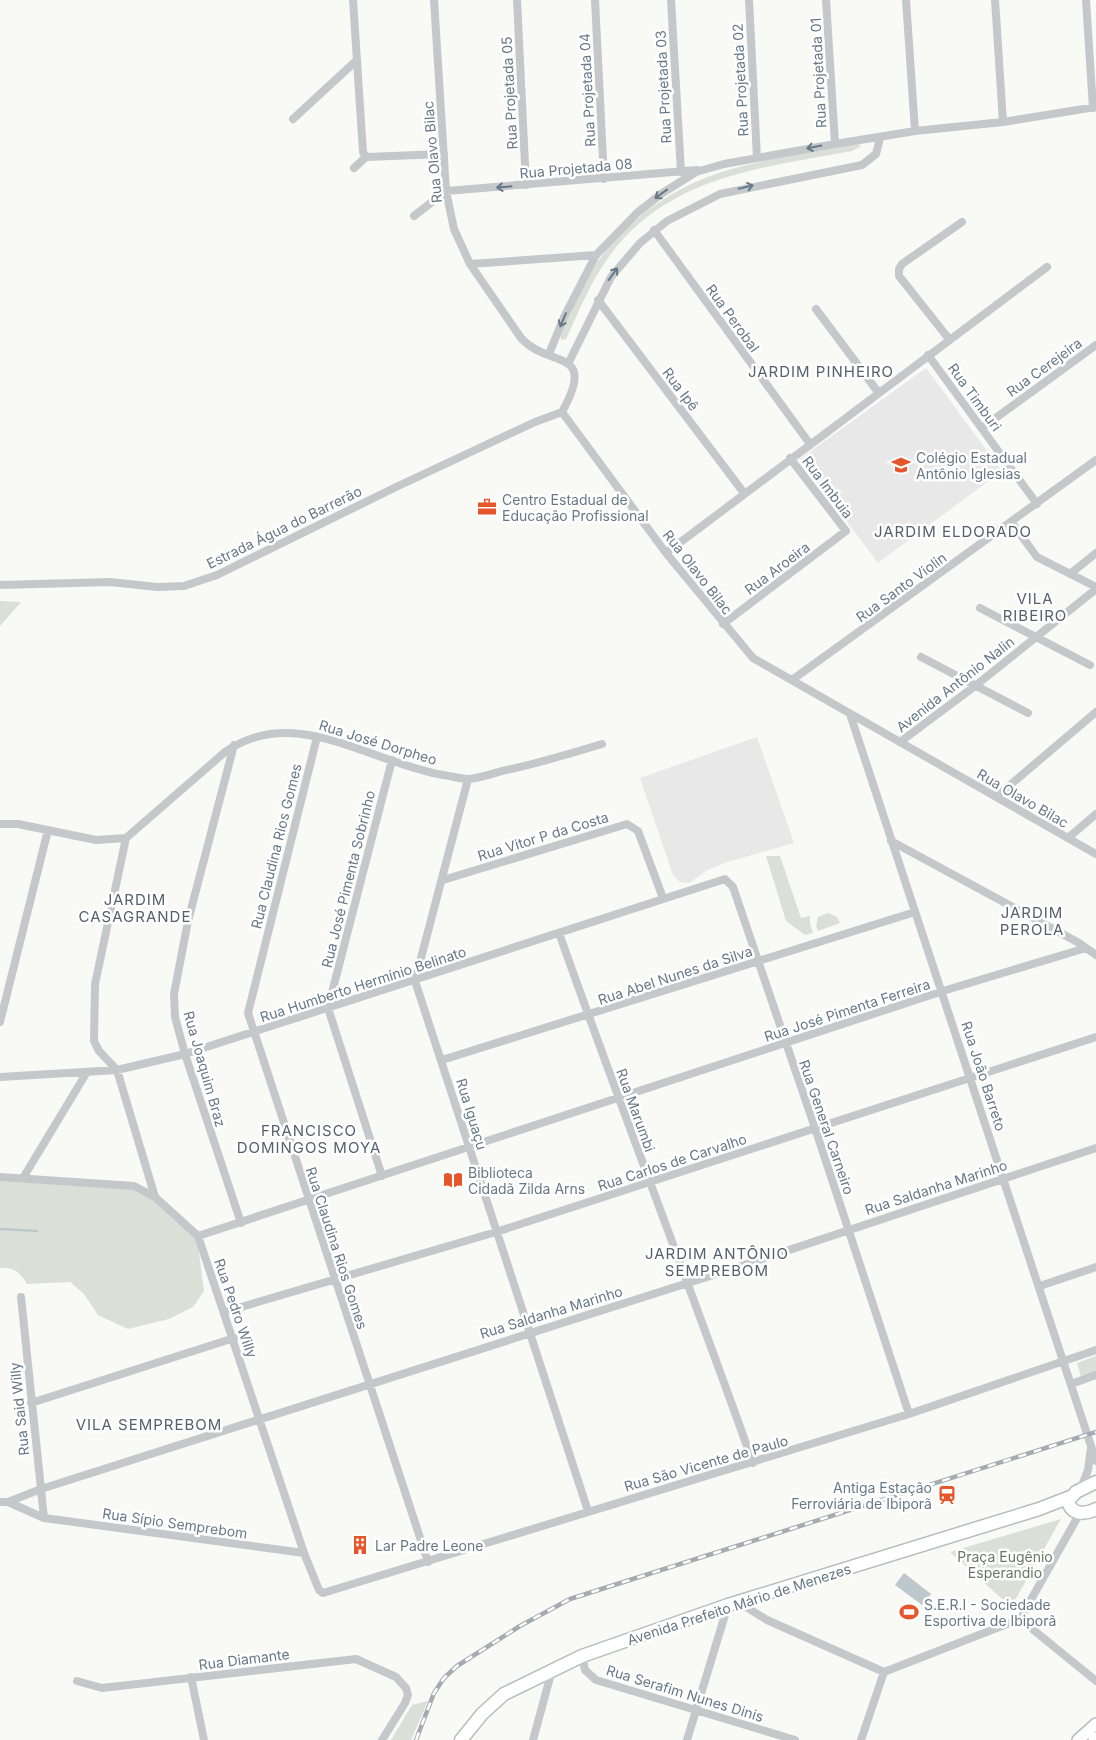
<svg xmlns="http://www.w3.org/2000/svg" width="1096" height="1740" viewBox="0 0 1096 1740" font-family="Inter,sans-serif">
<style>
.built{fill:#e7e8e7}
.green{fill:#dae0d7}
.water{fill:#bcc8cc}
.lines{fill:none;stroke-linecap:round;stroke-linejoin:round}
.stream{stroke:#bcc8cc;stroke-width:2.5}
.secondary-casing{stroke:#b6bcc0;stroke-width:14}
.primary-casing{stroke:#b7bcbf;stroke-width:15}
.minor{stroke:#c4c8cb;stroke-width:8}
.secondary{stroke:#fff;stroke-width:11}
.primary{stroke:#fff;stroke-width:12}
.rail-casing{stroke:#a4abb1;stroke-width:4.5}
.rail{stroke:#fff;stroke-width:2.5;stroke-dasharray:8;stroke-linecap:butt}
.oneway{stroke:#677987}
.labels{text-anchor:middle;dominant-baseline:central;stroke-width:5;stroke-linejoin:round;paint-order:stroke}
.street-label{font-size:14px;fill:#677987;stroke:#fff}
.poi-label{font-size:14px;fill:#677987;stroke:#fff;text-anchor:start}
.park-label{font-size:14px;fill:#667962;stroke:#fff}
.neighbourhood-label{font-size:15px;letter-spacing:1px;fill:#55626c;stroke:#fff}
</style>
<rect width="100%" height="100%" fill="#f9f9f6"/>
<path class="built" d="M926,368l76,103 -124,92 -78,-104z
M757,737l37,106 -70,20 -18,8 -17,12 -9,-1 -7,-7 -33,-97z"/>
<path class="green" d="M858,144l3,2 -9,5c-90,17 -186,25 -244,107 -18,25 -29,53 -42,81l-5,1c-1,-11 13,-35 18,-46 10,-23 25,-43 43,-61 68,-69 146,-72 236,-89z
M0,601l21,1 -21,24z
M766,856h14l21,62 9,-2v7l3,10 -8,2 -19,-14z
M828,913l9,4 3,6 -22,8 -2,-5 2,-9z
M0,1180l134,7 9,4 54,46 7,54 -11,16 -24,12 -41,10 -30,-14 -14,-21 -14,-12 -43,2c-7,-12 -13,-17 -27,-16z
M1096,1356v16l-15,5 -4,-14z
M1061,1519l-50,88 -61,-55z
M428,1701l-17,39h-20l21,-35z"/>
<path class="water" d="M904,1573l27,21 -9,11 -27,-20z"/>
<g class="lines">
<path class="stream" d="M0,1229l37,2"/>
<g class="secondary-casing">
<path id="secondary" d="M1078,1740l18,-16
M1094,1740l2,-2"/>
</g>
<g class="primary-casing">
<path id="primary" d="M1096,1482l-20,10 -8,9c3,14 17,14 28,8
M461,1740l21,-26 22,-20 78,-38 146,-51 311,-96 31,-12"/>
</g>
<path class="minor" d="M353,0l10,152 3,5
M434,0l12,191 8,38 16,35 51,74c28,31 77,9 41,74
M517,0l9,185
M595,0l9,179
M671,0l10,172
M749,0l8,158
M826,0l9,144
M906,0l9,131
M995,0l8,122
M1086,0l7,108
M293,119l64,-59
M354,168l12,-11 78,-3
M414,216l32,-25 251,-21
M654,230l156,214
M470,264l126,-9
M598,300l146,193
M816,309l62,83
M949,339l-50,-63v-7l3,-5 60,-42
M549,354l15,-37 32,-62 41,-42 24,-19 35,-22 28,-8 111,-20 80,-13 88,-9 93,-15
M928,355l109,149
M568,364l43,-87 29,-34 27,-22 53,-27 142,-29 14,-11 4,-16
M562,412l104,141 87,105 343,196
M982,428l114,-83
M1012,523l25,34 59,30
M666,553l381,-286
M1070,574l26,-21
M0,585l110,-3 47,5 27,-1 33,-11 177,-87 141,-66 27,-10
M980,608l110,57
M723,624l123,-93 -56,-73
M921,657l107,56
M792,680l304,-220
M850,714l246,747
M317,737l-69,276 180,549
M900,742l75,-56 121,-97
M234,745l-46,176 -14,73 1,23 10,37 56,169
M468,779l-53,202 173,530
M996,797l100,-85
M0,824h18l78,16 30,-2 99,-86c69,-49 146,11 218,23 8,1 18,4 26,4 11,-1 23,-5 33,-8 34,-7 67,-17 100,-27
M126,838l-31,146 -1,57 5,10 18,19 38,127
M1068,838l28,-24
M891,841l188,102 17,12
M443,880l184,-56 11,7 25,67
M559,933c63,178 131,353 194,530
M0,1022l48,-192
M442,1060l473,-148
M0,1077l117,-7 68,-16 540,-175 8,8 82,241 94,286
M382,1176l-54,-168 64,-248
M0,1177l134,9 21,11 43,39 106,317 15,37 4,3 586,-179 187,-64
M23,1178l64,-106
M198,1236l745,-245 143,-43
M1040,1286l56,-19
M21,1297l23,221
M224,1312l272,-80 600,-195
M1071,1384l25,-9
M31,1403l203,-65
M1081,1488l7,-18 3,-22
M0,1502h8l36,16 260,35
M8,1502l33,-13 691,-220 364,-121
M738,1602l29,18 117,52 136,-53 60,-106
M1020,1619l76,62
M582,1656l3,14 11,10 199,60
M191,1677l13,63
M77,1681l25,7 254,-29 40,18 10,11 2,7 -3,8 -23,37
M533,1740l19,-70
M687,1740l41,-135
M861,1740l23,-68"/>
<use href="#secondary" class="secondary"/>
<use href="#primary" class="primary"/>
<g class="rail-casing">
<path id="rail" d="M416,1740l18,-47 10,-15 13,-12 63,-40 50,-27 526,-167"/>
</g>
<use href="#rail" class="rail"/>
</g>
<defs><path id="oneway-shaft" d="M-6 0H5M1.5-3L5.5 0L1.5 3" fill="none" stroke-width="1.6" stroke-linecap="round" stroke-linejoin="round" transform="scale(1.25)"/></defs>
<g class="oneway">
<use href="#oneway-shaft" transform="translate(814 147) rotate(169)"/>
<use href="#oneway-shaft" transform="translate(504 187) rotate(175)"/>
<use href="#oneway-shaft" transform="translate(746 187) rotate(-13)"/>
<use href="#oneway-shaft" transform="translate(661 194) rotate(144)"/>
<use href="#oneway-shaft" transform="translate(613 274) rotate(-54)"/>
<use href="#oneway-shaft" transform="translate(563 320) rotate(113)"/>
</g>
<defs>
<g id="school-bare" transform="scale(1.5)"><path d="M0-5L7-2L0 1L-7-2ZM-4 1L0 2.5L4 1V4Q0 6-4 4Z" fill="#e5562a" stroke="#fff" stroke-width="2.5" paint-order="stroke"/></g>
<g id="office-bare" transform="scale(1.5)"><path d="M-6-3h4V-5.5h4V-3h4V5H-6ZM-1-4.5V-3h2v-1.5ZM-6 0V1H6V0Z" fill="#e5562a" stroke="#fff" stroke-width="2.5" paint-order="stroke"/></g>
<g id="library-bare" transform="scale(1.5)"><path d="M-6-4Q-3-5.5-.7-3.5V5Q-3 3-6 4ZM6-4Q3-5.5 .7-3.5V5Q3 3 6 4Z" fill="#e5562a" stroke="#fff" stroke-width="2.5" paint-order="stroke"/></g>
<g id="station-bare" transform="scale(1.5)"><path d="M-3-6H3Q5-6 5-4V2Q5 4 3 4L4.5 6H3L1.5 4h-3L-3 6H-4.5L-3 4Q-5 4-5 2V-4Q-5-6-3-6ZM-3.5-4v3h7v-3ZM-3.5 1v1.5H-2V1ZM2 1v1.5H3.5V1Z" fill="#e5562a" stroke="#fff" stroke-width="2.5" paint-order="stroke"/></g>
<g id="building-bare" transform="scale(1.5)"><path d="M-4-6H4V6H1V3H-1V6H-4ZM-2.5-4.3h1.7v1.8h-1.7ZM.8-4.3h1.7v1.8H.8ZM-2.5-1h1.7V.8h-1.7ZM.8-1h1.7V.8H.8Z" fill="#e5562a" stroke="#fff" stroke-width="2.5" paint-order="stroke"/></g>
<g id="stadium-bare" transform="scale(1.5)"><path d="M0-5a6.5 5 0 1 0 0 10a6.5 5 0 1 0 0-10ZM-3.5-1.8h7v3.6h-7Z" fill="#e5562a" stroke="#fff" stroke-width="2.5" paint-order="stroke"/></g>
</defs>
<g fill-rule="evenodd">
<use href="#school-bare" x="901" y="465"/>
<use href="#office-bare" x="487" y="507"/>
<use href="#library-bare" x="453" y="1180"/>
<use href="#station-bare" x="947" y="1495"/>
<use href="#building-bare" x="360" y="1545"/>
<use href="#stadium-bare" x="909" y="1612"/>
</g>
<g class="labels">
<g class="street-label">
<text transform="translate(818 73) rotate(-93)">Rua Projetada 01</text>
<text transform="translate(740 80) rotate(-93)">Rua Projetada 02</text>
<text transform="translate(663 87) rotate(-93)">Rua Projetada 03</text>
<text transform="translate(587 90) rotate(-93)">Rua Projetada 04</text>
<text transform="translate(509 93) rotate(-93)">Rua Projetada 05</text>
<text transform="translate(432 152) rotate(-95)">Rua Olavo Bilac</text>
<text transform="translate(576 168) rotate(-5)">Rua Projetada 08</text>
<text transform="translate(733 318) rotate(54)">Rua Perobal</text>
<text transform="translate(1044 367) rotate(-36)">Rua Cerejeira</text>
<text transform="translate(681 389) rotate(53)">Rua Ipê</text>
<text transform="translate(975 397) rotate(54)">Rua Timburi</text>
<text transform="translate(828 487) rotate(53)">Rua Imbuia</text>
<text transform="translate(284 527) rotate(-26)">Estrada Água do Barrerão</text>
<text transform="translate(777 568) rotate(-37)">Rua Aroeira</text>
<text transform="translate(698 572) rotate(52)">Rua Olavo Bilac</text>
<text transform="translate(901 587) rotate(-36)">Rua Santo Violin</text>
<text transform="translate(955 684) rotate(-38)">Avenida Antônio Nalin</text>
<text transform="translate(378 742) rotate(17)">Rua José Dorpheo</text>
<text transform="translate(1023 798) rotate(30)">Rua Olavo Bilac</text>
<text transform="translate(543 836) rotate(-17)">Rua Vitor P da Costa</text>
<text transform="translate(276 846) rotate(-76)">Rua Claudina Rios Gomes</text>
<text transform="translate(348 879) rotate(-76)">Rua José Pimenta Sobrinho</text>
<text transform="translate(675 975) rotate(-18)">Rua Abel Nunes da Silva</text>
<text transform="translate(363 984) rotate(-18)">Rua Humberto Hermínio Belinato</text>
<text transform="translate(847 1010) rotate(-18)">Rua José Pimenta Ferreira</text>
<text transform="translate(205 1069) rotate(74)">Rua Joaquim Braz</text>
<text transform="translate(984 1076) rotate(72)">Rua João Barreto</text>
<text transform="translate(636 1110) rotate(70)">Rua Marumbi</text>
<text transform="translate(472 1114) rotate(73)">Rua Iguaçu</text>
<text transform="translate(827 1127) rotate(71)">Rua General Carneiro</text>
<text transform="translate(672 1162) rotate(-18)">Rua Carlos de Carvalho</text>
<text transform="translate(936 1187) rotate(-18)">Rua Saldanha Marinho</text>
<text transform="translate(337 1248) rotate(72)">Rua Claudina Rios Gomes</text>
<text transform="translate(236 1308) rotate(71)">Rua Pedro Willy</text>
<text transform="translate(551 1312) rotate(-17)">Rua Saldanha Marinho</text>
<text transform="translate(19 1409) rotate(-96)">Rua Said Willy</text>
<text transform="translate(706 1463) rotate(-16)">Rua São Vicente de Paulo</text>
<text transform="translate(175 1523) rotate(8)">Rua Sípio Semprebom</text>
<text transform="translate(739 1604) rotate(-18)">Avenida Prefeito Mário de Menezes</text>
<text transform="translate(244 1659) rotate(-7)">Rua Diamante</text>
<text transform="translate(685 1693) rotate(17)">Rua Serafim Nunes Dinis</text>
</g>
<g class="poi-label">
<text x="916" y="457">Colégio Estadual<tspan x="916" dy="16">Antônio Iglesias</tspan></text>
<text x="502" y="499">Centro Estadual de<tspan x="502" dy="16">Educação Profissional</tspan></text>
<text x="468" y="1172">Biblioteca<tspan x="468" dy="16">Cidadã Zilda Arns</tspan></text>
<text x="932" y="1487" text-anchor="end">Antiga Estação<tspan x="932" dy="16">Ferroviária de Ibiporã</tspan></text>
<text x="375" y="1545">Lar Padre Leone</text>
<text x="924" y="1604">S.E.R.I - Sociedade<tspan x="924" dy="16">Esportiva de Ibiporã</tspan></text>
</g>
<g class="park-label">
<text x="1005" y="1556">Praça Eugênio<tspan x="1005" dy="16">Esperandio</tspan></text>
</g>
<g class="neighbourhood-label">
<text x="821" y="371">JARDIM PINHEIRO</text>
<text x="953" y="531">JARDIM ELDORADO</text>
<text x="1035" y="598">VILA<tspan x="1035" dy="17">RIBEIRO</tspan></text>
<text x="135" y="899">JARDIM<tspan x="135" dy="17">CASAGRANDE</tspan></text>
<text x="1032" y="912">JARDIM<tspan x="1032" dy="17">PEROLA</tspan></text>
<text x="309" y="1130">FRANCISCO<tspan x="309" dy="17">DOMINGOS MOYA</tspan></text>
<text x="717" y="1253">JARDIM ANTÔNIO<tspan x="717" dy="17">SEMPREBOM</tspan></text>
<text x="149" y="1424">VILA SEMPREBOM</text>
</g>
</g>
</svg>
